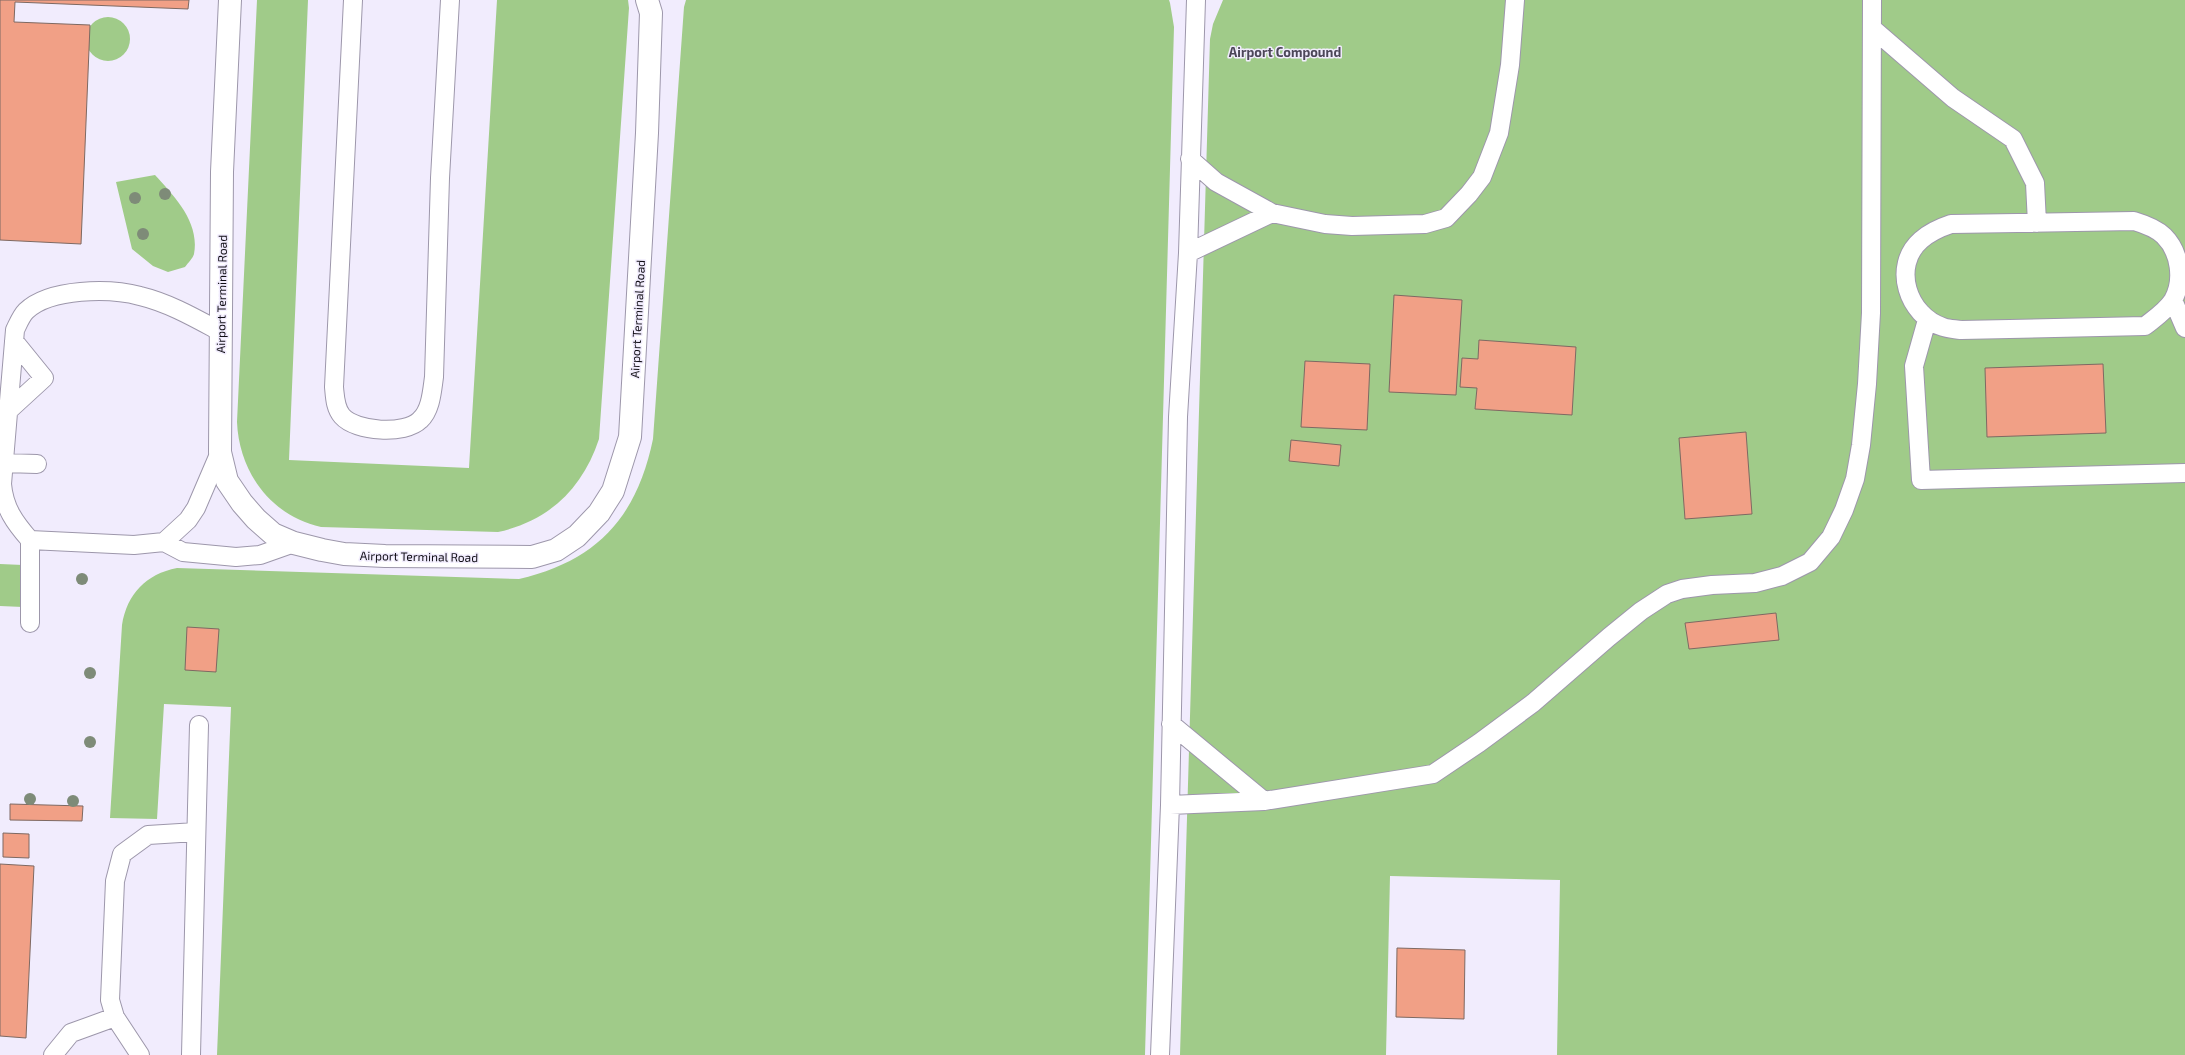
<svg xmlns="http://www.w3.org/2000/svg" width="2185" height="1055" viewBox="0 0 2185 1055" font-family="'Exo 2',sans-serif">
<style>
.green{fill:#a0cb89}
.building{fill:#f1a086;stroke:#7e6962}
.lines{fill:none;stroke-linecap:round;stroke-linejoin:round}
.lane-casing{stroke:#9d97ab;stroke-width:20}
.street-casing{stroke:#9d97ab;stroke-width:24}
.lane{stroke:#fff;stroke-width:18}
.street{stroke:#fff;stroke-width:22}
.tree{fill:#7e8b78}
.labels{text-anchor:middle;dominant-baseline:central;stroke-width:3;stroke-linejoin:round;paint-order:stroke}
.street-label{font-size:12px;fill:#100e15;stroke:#f1ecfd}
.neighbourhood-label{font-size:13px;font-weight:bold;fill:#4c4658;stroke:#f1ecfd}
</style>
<rect width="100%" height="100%" fill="#f1ecfd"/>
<path class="green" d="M257,0h51l-19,460 180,8 28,-468h131l1,8 -30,431c-16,49 -50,82 -101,93l-177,-5c-50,-11 -82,-55 -84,-105z
M686,0h483l1,3 4,24 -29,1028h-928l14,-348 -67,-3 -7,115 -47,-1 12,-193c5,-31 24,-51 55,-57l342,11c78,-18 118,-62 134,-140l31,-432z
M1223,0h962v1055h-628l3,-175 -170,-4 -4,179h-206l30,-1016 3,-15z
M86 39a22 22 0 1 1 44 0a22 22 0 1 1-44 0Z
M155,175c19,21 45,47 39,79 -1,4 -6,9 -9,13l-17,5 -15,-6 -21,-17 -16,-67z
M0,564l23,1v42l-23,-1z"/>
<path class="building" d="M0,0h189l-1,9 -173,-7 -1,20 76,3 -9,219 -81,-4z
M1394,295l68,5 -6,95 -67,-3z
M1479,340l97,7 -4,68 -97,-6 2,-21 -17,-1 2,-29 16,1z
M1305,361l65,3 -3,66 -66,-3z
M2103,364l3,69 -119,4 -2,-69z
M1746,432l6,82 -67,5 -6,-81z
M1291,440l50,5 -2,21 -50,-5z
M1776,613l3,27 -90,9 -4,-26z
M187,627l32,2 -3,43 -31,-2z
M10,804l73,2 -1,15 -72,-1z
M3,833l26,1v24l-26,-1z
M0,864l34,2 -8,172 -26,-2z
M1397,948l68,2 -1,69 -68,-2z"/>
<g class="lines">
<g class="lane-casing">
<path id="lane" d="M353,0l-19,387c1,10 1,21 8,29 14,16 63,19 78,4 11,-10 12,-29 14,-43l6,-199 10,-178
M1872,28l81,70 60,41 22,44 2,40
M1190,159l26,23 56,31 53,11 27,2 73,-2 21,-6 23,-24 13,-17 17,-44 11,-68 5,-65
M2134,221c10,3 22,7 30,15 16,16 20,44 9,64 -7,11 -18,18 -28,26l-184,4c-6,-1 -13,-1 -18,-3 -35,-11 -52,-61 -22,-87 9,-8 18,-12 30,-16z
M1188,253l84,-40
M2173,300l12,28
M1927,320l-13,46 7,114 264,-7
M8,411l36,-33 -30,-37
M220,452l-24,56 -8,12 -24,22 -30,3 -104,-5c-15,-17 -26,-32 -28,-56l13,-154c3,-6 6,-14 11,-19 24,-23 84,-23 114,-15 29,7 55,22 81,36
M4,463l33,1
M30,540v83
M164,542l19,10 53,5 24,-2 34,-12
M1171,724l93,77
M1170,805l94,-4 169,-27 46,-31 54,-40 76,-66 32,-26 26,-17 15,-5 30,-4 43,-2 27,-7 28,-14 21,-25 13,-27 11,-31 6,-34 6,-61 4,-71 1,-313
M53,1055l18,-22 44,-16
M140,1055l-25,-38 -5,-17 5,-119 7,-27 26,-19 48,-3
M191,1055l8,-330
M1160,1055l10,-250 8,-388 10,-164 8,-253"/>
</g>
<g class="street-casing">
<path id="street" d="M230,0l-8,172 -2,280 7,29 15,22 14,16 17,15 21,9 28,7 22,4 41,2 147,1 24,-7 21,-14 22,-23 14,-22 17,-54 17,-304 4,-120 -4,-13"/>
</g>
<use href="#lane" class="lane"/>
<use href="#street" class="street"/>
</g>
<g class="tree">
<circle cx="165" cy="194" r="6"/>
<circle cx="135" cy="198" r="6"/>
<circle cx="143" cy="234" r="6"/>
<circle cx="82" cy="579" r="6"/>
<circle cx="90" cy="673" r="6"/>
<circle cx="90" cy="742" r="6"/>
<circle cx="30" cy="799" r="6"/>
<circle cx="73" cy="801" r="6"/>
</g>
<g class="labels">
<g class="street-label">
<text transform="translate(221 294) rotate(-89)">Airport Terminal Road</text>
<text transform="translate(637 319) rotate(-87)">Airport Terminal Road</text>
<text transform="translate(419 556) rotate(1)">Airport Terminal Road</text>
</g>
<g class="neighbourhood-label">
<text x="1285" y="52">Airport Compound</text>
</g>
</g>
</svg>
